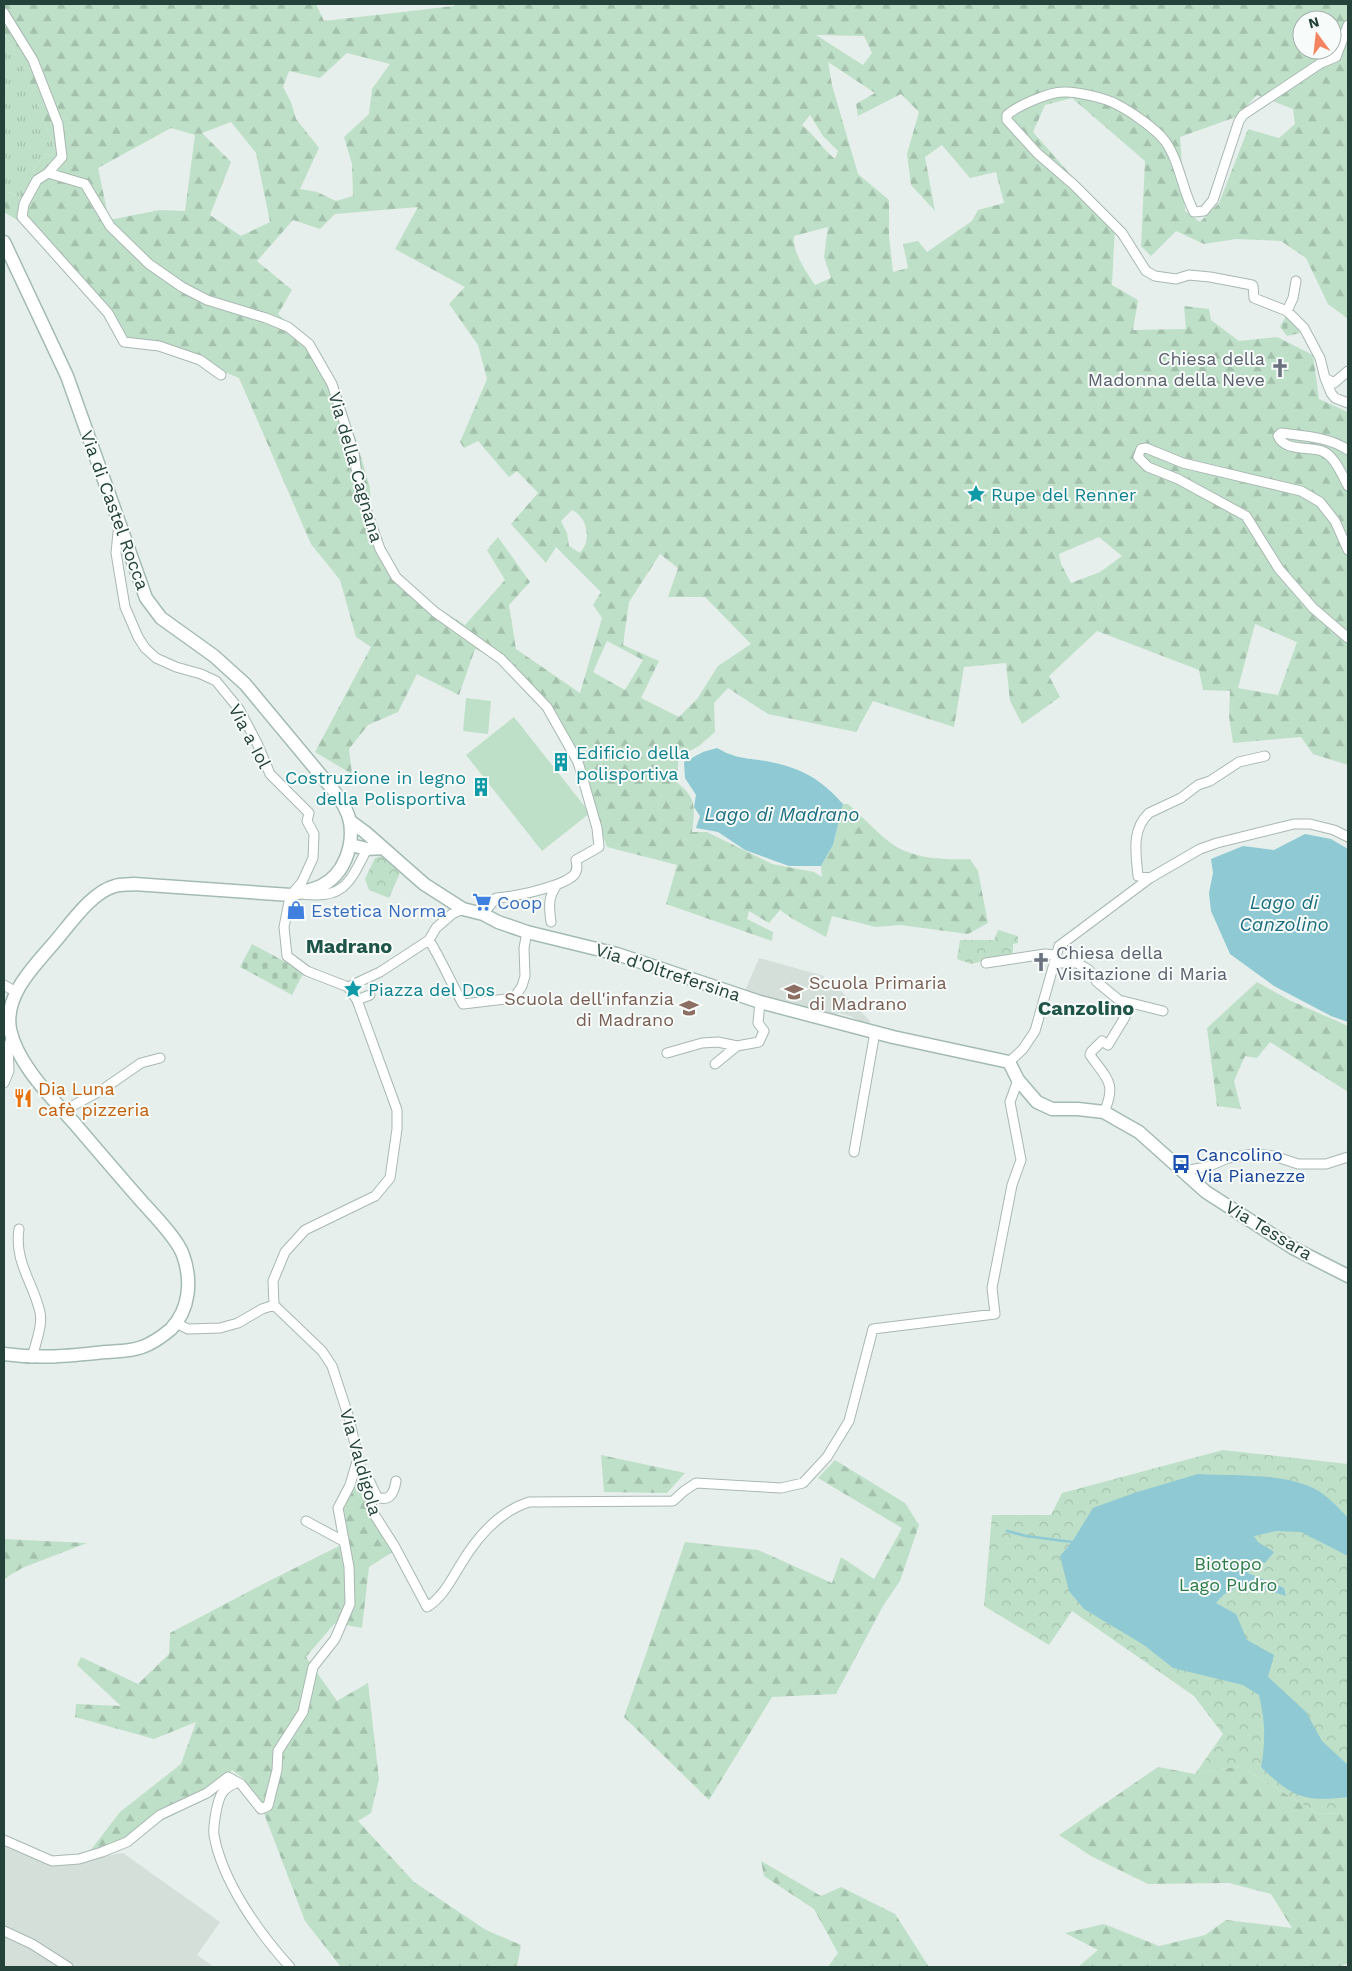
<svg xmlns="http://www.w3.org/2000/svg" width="1352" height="1971" viewBox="0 0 1352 1971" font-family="'Work Sans',sans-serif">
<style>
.built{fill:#d4dfda}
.grass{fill:url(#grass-tufts)}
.forest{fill:url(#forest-firs);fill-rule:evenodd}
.cemetery{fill:url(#cemetery-stones)}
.park{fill:url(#park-crowns)}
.garden{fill:#bfe0c8}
.water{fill:#8ec9d4}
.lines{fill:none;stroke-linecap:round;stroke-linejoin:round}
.stream{stroke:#8ec9d4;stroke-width:2.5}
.street-casing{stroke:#a8b8b2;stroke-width:11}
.secondary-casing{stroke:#a4bbb3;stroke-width:15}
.street{stroke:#fff;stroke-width:9}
.secondary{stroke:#fff;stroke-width:12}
.labels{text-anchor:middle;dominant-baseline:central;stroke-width:4;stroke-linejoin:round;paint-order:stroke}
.worship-label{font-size:18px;fill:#5b616d;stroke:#f7fbf9;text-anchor:end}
.street-label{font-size:18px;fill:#24423a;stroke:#f7fbf9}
.culture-label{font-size:18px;fill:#0d838f;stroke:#f7fbf9;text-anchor:start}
.shop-label{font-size:18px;fill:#366cbe;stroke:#f7fbf9;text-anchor:start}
.education-label{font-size:18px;fill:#785e54;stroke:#f7fbf9;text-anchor:start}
.food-label{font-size:18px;fill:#c56008;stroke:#f7fbf9;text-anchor:start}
.transit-label{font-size:18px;fill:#164399;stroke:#f7fbf9;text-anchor:start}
.park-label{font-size:18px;fill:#2d7a4b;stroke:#f7fbf9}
.water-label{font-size:19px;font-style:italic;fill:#1c6f80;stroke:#f7fbf9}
.quarter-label{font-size:20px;font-weight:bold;fill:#1f5548;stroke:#f7fbf9}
</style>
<defs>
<pattern id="grass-tufts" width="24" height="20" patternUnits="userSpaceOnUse" patternTransform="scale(1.25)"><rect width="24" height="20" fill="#bfe0c8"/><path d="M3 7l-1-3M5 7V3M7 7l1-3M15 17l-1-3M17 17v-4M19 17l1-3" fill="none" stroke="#a4c1ad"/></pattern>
<pattern id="forest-firs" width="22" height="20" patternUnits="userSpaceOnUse" patternTransform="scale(1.25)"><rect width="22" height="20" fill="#bfe0c8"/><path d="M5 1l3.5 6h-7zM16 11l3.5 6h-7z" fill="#a4c1ad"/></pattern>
<pattern id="cemetery-stones" width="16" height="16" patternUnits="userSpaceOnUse" patternTransform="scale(1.25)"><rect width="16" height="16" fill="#bfe0c8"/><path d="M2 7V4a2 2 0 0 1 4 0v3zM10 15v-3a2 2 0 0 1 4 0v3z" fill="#a4c1ad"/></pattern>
<pattern id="park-crowns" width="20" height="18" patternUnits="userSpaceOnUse" patternTransform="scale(1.25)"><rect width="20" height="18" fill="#bfe0c8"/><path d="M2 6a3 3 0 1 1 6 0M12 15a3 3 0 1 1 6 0" fill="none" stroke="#a4c1ad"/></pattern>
</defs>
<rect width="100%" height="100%" fill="#e6efeb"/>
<path class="built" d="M759,958l65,18 -2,9 17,4 31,32 -2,3 -4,-1 -14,-7 -11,-3 -8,2 -86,-24z
M4,1837l51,27 68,-11 97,69 -23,33 17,12h-210z"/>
<path class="grass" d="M4,32l25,48 26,69 -4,7 -5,-3 -14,18 5,4 -18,22 -14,-6 -1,-12z"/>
<path class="forest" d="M4,4h312l8,17 130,-15 1,-2h893v315l-20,-15 -22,-46 -25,-17 -45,-2 -32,5 -28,-13 -25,25 -10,-10 4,-85 -73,-63 -27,7 -12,27 82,93 -3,60 26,15 -5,30 53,-1 -2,-23 25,3 2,11 28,21 38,-4 36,18 6,44 29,13v353l-35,-11 -12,-17 -68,6 -4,-27 1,-25 -27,-1 -4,-20 -102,-39 -48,45 11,21 -38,27 -12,-23 -4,-38 -42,4 -10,60 -81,-26 -17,31 -88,-18 -40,-26 -14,15 1,29 -16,14 -20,11 -3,25c21,15 19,26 16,50h15l65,32 42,8 8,5 -1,-11 12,-21 10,-41h5c14,12 32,32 47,42 21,13 51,14 75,13l8,12 10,52 -20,11 -68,-9 -24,2 -44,-11 -6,21 -33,-18 -13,-9 -11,13 -20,-12 -2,8 26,13 -1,9 -106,-37 11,-39 -70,-18 -28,-78 -30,-47 -15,-30 -17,-25 -42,-18 -16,46 -42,-21 -19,38 -30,13 -19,24 3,25 -37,-22 56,-105 -15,-10 -16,-57 -29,-36 -72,-166 -70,-29 -47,-9 -20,-32 -75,-82 -23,-14v-33l1,12 14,6 18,-22 -5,-4 14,-18 5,3 4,-7 -26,-68 -25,-49zM1302,20h30v30h-30zM816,35l48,1 8,17 -9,12zM347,53l43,11 -18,25 -3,25 -25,23 8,27 1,32 -17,5 -19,-9 -17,-3 19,-41 -23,-29 -5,-17 -8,-15 6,-16 31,7zM828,62l47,31 -19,11 2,12 43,-22 18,18 -12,42 4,31 24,26 -10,-54 17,-12 28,33 26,-6 8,31 -26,7 -6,11 -45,31 -9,-11 -15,3 5,24 -15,4 -4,-36v-36l-31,-26 -26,-89zM1257,95l36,14 2,15 -16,14 -31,-9 -29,74 -19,19 -15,-11 -5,-74 56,-20zM810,115l13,21 15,15 -3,8c-13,-10 -20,-24 -33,-34zM231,122l25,31 14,69 -29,14 -31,-21 21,-53 -29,-29zM171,128l24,7 -10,76 -25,-1 -51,10 -11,-52zM418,207l-23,42 70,38 -16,17 29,41 9,34 -27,63 4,6 14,-7 31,36 8,-6 21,22 -27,31 35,39 10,-16 45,45 -8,13 9,13 -22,75 -64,-44 -7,-44 21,-23 -32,-45 -11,13 18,30 -40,45 -67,-43 -26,-44 -2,-50 -14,-49 -36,-87 -42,-38 14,-24 -35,-29 36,-41 27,9 15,-15zM828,227l-4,30 7,21 -16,7c-9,-14 -23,-33 -21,-49zM572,510c11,5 17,19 14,32 0,3 -4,8 -6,11l-11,-7 -2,-13 -6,-12zM1099,537l23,19 -22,16 -29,11 -10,-19 -2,-10zM660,554l18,14 -10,29h37l46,47 -33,22 -21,33 -18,18 -38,-19 18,-37 -36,-16 6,-43zM1255,624l42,18 -19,53 -40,-7zM607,641l36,19 -18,30 -32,-18z
M1257,982l32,18 59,26v66l-78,-50 -13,16 -12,-2 -11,25 7,28 -24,-3 -10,-78z
M601,1455l84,18 -18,20 -63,-1z
M835,1460l70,43 14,22 -19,56 -17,25 -47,88 -64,3 -63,103 -85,-83 61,-175 73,8 74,33 9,-26 33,22 28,-51 -84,-50z
M356,1478l38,73 -25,16 -7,61 -27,-5 -29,34 31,44 31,-18 11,96 -8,34 -13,8 56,61 72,48 35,15 -4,22h-176l-36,-46 -45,-118 -16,-24 -12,-9 -19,26 -94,45 -29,10 30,-39 61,-48 15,-42 -42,17 -79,-22 1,-13 45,2 -44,-41 4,-8 57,27 31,-30 1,-21 95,-50 82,-41 -7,-33z
M4,1539l83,4 -65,25 -18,11z
M1240,1766l77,47 31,1v149l-8,4h-262l20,-17 -33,-17 39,-9 55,22 46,-11 21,-15 66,8 -21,-34 -42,-11 -81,1 -57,-28 -32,-21 99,-68 37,7z
M761,1861l60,35 20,-9 54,27 34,53h-101l10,-14 -24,-44 -50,-33z"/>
<path class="cemetery" d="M1287,314l11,14 2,5 -13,3 -7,-9z
M252,944l52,28 -12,23 -52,-28z"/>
<path class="park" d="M381,856l19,17 -11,25 -20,-8 -4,-11 10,-21z
M998,930l20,6v7l-5,1v9l-42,11 -14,-5 3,-19h34z
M1223,1450l125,14v350l-31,-1 -77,-47 -45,8 28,-40 -29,-38 -122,-85 -23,34 -65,-39 8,-91h59l11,-22z"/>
<path class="garden" d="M466,698l25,3 -3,33 -25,-3z
M514,717l76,96 -48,38 -76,-96z"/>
<path class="water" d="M717,748c19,11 29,10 49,13 35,7 54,17 77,43l-10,41 -12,21h-32l-44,-16 -27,-18 -22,-4 4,-12 -6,-9 2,-12 -11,-17 -1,-16 19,-10z
M1305,834l26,5 17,10v173l-17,-6 -57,-30 -44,-32 -19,-43 -2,-18 4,-20 -2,-14 32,-13 31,4z
M1198,1474c35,2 82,-1 115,14 13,6 25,19 35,30v38l-47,-24 -25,-1 -22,5 4,6 16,10 -9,11 -13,-4 -4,14 36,15 2,8c-28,-8 -48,-20 -70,7l20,11 11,26 27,15 -6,22 38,35 16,29 26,24v32c-43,5 -55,1 -87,-30 5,-25 4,-48 -2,-72l-16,-10 -70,-17 -29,-23 -60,-36 -15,-18 -9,-35 12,-14 21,-34 41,-15z"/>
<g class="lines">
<path class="stream" d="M1007,1531l19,5 46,6"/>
<g class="street-casing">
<path id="street" d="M4,13l29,47 25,64 4,33 -14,16 -11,7 -13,24 -2,13 86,96 16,29 35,4 41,14 21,15
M1348,25l-12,32 -15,6 -78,52 -4,6 -26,79 -9,11 -10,1c-12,-22 -14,-50 -29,-71 -10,-13 -35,-30 -49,-37 -11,-6 -41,-13 -53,-12 -14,0 -46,14 -56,23v5l30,33 37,32 48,48 24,38 9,5 21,3 13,-4 21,2 42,8 1,1 1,12 33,13 17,17 16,30 5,20 6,15 4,5 13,5
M48,173l37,11 25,42 39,38 33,23 25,13 59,18 22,9 21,17 23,40 22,69 5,36 21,60 16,28 39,35 66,47 46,48 31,55 19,66 2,19 -23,13c1,5 2,10 -2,15 -12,12 -61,22 -78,23l-13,16
M1287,311l6,-13 3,-17
M1325,378l9,5 14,-12
M1348,450c-19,-13 -44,-14 -67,-17l-3,3c7,16 31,10 44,15 13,5 20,24 26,35
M119,523l-3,30 9,54 13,30 7,11 11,10 20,9 25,7 15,7 23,28 18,34 13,31 39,39 -2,8 7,13 -1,24 -11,24 -11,13 -2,7 -5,25 3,29 20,15 41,16 9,13 40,110v19l-7,49 -15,18 -70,34 -20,22 -12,29 1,24
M1348,550l-13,-29 -15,-19 -19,-11 -118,-28 -37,-15 -5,1 -3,8 10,10 30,12 68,37 33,53 34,39 35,30
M1150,878l-12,-2c-2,-23 -7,-46 11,-63l32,-15 17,-13 12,-4 29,-19 26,-6
M302,894c42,6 48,-12 65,-45
M551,922c-2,-15 -3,-24 5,-36
M429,940c13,21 22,43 34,64l51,-6 8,-12 3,-10 -1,-28 3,-16
M986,963l59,-9 10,1
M1054,963h23l12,7 8,12 22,18 44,11
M4,985l12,7
M348,987l32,-15 49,-32 7,-12 16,-14 11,-5
M357,1000l13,-5
M667,1053l35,-10 16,-1 19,4 22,-4 5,-11 -6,-8 2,-21
M1009,1062l14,-13 12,-18 24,-85 91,-68 50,-29 17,-6 77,-19h16l24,6 14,7
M715,1064l22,-18
M4,1083l5,-12 -1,-25 4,-8
M63,1111l39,-21 39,-27 19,-5
M1104,1112c13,-29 3,-33 -14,-57l1,-3 11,-11 6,4 17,-28 1,-5 -3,-9
M854,1152l21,-120
M1183,1171l24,-4 21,-9 26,-4 20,2 24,8h28l22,-7
M19,1229c-5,33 14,53 21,83 3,14 -5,32 -8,46
M274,1305l48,46 10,15 17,52 9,40 16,56 21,33 32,60c16,-10 24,-27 34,-43 16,-27 37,-52 68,-62l144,-1 11,-10 12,-8 85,5 22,-5 24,-26 22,-36 24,-92 122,-15 -3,-26 20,-103 9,-25 -11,-58 8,-22
M176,1323l12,6 32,-1 18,-5 24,-14 12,-4
M369,1480l8,17c13,5 17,-4 19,-16
M306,1521l37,20
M236,1783c-15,6 -17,14 -20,29 -1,7 -3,16 -2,23 8,46 45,98 76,132
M4,1840l48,21 27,-2 23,-7 25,-10 33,-27 47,-22 21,-16 13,7 20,25 7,-3 9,-36 1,-19 25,-39 10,-45 22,-28 15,-35 -1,-37 -11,-59 12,-23 8,-27
M4,1931l28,13 36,23"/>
</g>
<g class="secondary-casing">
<path id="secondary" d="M4,242l63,134 79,222 15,20 53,38 31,28 89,107c7,9 14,20 16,31 4,24 -6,53 -29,64 -9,4 -20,6 -30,9l-157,-11c-6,1 -13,0 -19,2 -24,6 -46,40 -62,58 -20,23 -49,52 -43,85 7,35 42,69 65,95 23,27 46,54 69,80 11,12 34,36 39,51 9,25 7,54 -12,74 -7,6 -14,11 -22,15 -13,7 -29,7 -44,8 -37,4 -64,7 -101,2
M350,821l15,11 59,52 39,25 20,5 15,8 29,10 90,22 143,48 133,35 116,25 9,18 19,22 15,7h26l26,3 12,7 23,13 67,60 87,56 55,28
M351,845l16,4 16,-1"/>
</g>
<use href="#street" class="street"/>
<use href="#secondary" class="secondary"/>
</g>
<defs>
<g id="church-bare" transform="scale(1.5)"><path d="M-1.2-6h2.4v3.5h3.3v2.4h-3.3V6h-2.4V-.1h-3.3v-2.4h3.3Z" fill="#6b7280" stroke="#f7fbf9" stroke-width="2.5" paint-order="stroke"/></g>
<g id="sight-bare" transform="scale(1.5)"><path d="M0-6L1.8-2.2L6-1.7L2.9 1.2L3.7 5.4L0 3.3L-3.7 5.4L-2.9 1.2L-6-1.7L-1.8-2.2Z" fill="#0f9aa8" stroke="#f7fbf9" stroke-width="2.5" paint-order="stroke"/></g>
<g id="building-bare" transform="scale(1.5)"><path d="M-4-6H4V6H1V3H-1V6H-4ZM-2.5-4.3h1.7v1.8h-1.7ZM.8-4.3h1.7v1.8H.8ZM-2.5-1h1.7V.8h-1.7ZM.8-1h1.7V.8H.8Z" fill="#0f9aa8" stroke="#f7fbf9" stroke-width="2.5" paint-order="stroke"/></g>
<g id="supermarket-bare" transform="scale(1.5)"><path d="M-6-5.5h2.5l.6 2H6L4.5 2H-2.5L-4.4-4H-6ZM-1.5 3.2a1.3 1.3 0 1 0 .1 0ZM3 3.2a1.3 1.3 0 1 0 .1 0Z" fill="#3f7fe0" stroke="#f7fbf9" stroke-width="2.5" paint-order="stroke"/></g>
<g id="shop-bare" transform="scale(1.5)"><path d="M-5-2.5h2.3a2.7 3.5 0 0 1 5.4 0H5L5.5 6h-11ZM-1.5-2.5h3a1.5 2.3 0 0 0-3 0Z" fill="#3f7fe0" stroke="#f7fbf9" stroke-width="2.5" paint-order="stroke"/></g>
<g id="school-bare" transform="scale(1.5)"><path d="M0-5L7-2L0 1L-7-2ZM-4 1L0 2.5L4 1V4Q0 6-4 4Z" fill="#8d6e63" stroke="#f7fbf9" stroke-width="2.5" paint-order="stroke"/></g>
<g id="restaurant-bare" transform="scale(1.5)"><path d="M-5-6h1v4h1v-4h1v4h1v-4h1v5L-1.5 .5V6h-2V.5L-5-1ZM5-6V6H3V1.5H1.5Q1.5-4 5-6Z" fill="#e8710a" stroke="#f7fbf9" stroke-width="2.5" paint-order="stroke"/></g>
<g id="bus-bare" transform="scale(1.5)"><path d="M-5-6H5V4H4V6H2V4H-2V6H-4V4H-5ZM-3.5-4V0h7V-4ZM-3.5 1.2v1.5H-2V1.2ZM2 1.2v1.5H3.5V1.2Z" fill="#1a4fb4" stroke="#f7fbf9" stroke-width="2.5" paint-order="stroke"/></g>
</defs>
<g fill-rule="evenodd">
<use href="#church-bare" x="1280" y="368"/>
<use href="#sight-bare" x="976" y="494"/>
<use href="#building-bare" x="561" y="762"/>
<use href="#building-bare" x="481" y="787"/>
<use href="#supermarket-bare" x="482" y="902"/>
<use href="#shop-bare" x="296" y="910"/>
<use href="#church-bare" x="1041" y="962"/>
<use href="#sight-bare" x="353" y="989"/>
<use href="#school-bare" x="794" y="992"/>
<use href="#school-bare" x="689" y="1008"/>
<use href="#restaurant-bare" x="23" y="1098"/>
<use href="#bus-bare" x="1181" y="1164"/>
</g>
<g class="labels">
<g class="worship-label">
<text x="1265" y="358">Chiesa della<tspan x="1265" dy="21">Madonna della Neve</tspan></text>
<text x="1056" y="952" text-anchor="start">Chiesa della<tspan x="1056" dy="21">Visitazione di Maria</tspan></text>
</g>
<g class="street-label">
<text transform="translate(356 467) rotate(74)">Via della Cagnana</text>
<text transform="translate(115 510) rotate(70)">Via di Castel Rocca</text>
<text transform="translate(250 736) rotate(62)">Via a Iol</text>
<text transform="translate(668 972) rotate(18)">Via d'Oltrefersina</text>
<text transform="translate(1269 1230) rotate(31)">Via Tessara</text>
<text transform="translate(361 1462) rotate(74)">Via Valdigola</text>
</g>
<g class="culture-label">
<text x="991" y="494">Rupe del Renner</text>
<text x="576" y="752">Edificio della<tspan x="576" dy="21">polisportiva</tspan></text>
<text x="466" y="777" text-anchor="end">Costruzione in legno<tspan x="466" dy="21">della Polisportiva</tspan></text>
<text x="368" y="989">Piazza del Dos</text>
</g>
<g class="shop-label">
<text x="497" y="902">Coop</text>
<text x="311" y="910">Estetica Norma</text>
</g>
<g class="education-label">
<text x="809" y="982">Scuola Primaria<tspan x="809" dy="21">di Madrano</tspan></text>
<text x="674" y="998" text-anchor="end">Scuola dell'infanzia<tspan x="674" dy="21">di Madrano</tspan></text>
</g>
<g class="food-label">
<text x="38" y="1088">Dia Luna<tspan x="38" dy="21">cafè pizzeria</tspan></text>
</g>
<g class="transit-label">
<text x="1196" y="1154">Cancolino<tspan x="1196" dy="21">Via Pianezze</tspan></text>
</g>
<g class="park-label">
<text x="1228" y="1563">Biotopo<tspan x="1228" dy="21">Lago Pudro</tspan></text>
</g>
<g class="water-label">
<text x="782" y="814">Lago di Madrano</text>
<text x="1284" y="902">Lago di<tspan x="1284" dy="22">Canzolino</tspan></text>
</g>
<g class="quarter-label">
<text x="349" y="946">Madrano</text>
<text x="1086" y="1008">Canzolino</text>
</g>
</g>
<rect width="1352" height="1971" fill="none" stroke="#24423a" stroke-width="10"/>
<g transform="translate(1317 35) rotate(345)"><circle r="24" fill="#f7fbf9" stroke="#a3b1ad"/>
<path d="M0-4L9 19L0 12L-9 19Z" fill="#f4845f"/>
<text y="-8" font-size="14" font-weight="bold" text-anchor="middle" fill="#24423a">N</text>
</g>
</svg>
